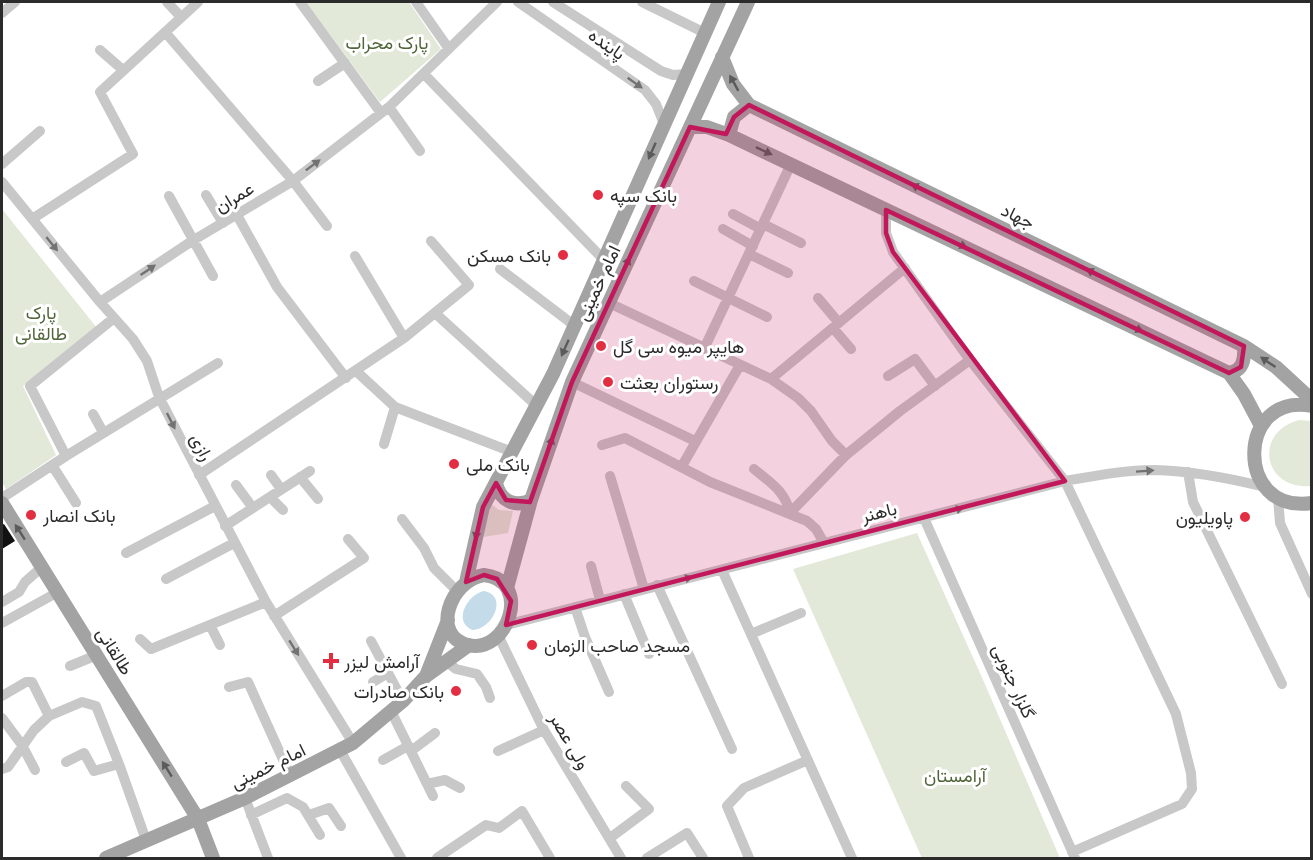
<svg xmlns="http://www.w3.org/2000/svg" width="1313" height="860" viewBox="0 0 1313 860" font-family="Poppins,Vazirmatn,sans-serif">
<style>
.green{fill:#e2e9d8}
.water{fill:#c4dcea}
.building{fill:#121212}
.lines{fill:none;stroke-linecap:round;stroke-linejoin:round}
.minor{stroke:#c8c8c8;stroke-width:10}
.major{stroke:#a3a3a3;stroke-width:14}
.oneway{fill:#727272}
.oneway2{fill:#5b5b5b}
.marked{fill:#c2185b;fill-opacity:0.2;stroke:#c2185b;stroke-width:4.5;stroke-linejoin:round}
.poi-dot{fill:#e22e40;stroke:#fff;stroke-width:2}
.labels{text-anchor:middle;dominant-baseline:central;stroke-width:6;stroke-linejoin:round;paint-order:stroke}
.park-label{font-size:18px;fill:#50663a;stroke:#fff}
.street-label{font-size:18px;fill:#2b2b2b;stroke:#fff}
.poi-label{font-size:18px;fill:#2b2b2b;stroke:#fff;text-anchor:start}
</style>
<rect width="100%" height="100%" fill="#fff"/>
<path class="green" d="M306,2h103l32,47 -61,53z
M2,209l95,119 -74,58 33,69 -50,34 -4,-7z
M1299,420l12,1 -1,65c-47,4 -57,-54 -11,-66z
M491,504l8,6 14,1 -5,22 -25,4z
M917,533l67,149 76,176h-138l-129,-289z"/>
<path class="water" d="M484,591c25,5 8,39 -12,39 -20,-9 -4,-36 12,-39z"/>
<path class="building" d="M4,524l11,17 -13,8v-24z"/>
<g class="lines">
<path class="minor" d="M167,2l14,15
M300,2l81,111
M416,2l33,47
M518,2l127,88 11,14 8,20
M553,2l108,69 12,4 14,-1
M642,2l63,31
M2,13l13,-11
M165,32l128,149 34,45
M100,50l23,20
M424,74l180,186
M318,81l27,-18
M389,107l31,44
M2,164l38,-33
M2,182l98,120 33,37 14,22 12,36 107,205 87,141
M206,195l17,28
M169,196l44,80
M886,210v23l7,19 77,108 95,121 111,233 15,59 1,16 -10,15 -110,48
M733,214l28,15
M237,215l40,72 69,91
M32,219l101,-65 -33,-62 98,-90
M763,224l38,19
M723,229l30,17
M749,254l39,19
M355,256l49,82
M500,269l75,57
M694,281l73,36
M818,298l21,25
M100,302l92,-61 101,-60 96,-74 108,-105
M609,303l162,76 27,19 13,13 21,30 14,14
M435,313l102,93
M833,328l18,21
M704,349l87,-185
M356,371l39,36 117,45
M888,376l27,-17 20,27
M771,379l134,-111
M572,382l123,59
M93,414l10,18
M384,444l11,-37
M602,445l23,-7 85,44 97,39 9,8 8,14
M66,456l152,-93
M52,465l24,38
M682,466l58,-101
M754,469c17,14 31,22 36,44
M1188,472l5,30 89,182
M199,475l205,-137 65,-53 -38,-44
M271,475l10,14
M610,476l34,113
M300,477l18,22
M236,485l17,23
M270,497l13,13
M1278,497l2,26 32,71
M2,498l64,-42 -36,-70 84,-68
M790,513l56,-58 54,-44 70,-51
M924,518l151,340
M402,519l22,29 10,20 23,23
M225,526l85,-55
M126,553l89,-47
M591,566l9,34
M722,570l130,288
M166,579l68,-36
M657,585l75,164
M624,594l25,60
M2,602l17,-10 6,-10 17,-15
M575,607l10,30 24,55
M274,616l90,-58 -16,-19
M2,623l56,-31
M210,625l10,20
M506,625l559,-144c29,-5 59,-11 89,-11 38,1 75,8 111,17
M751,634l50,-21
M498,635l46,95 77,128
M140,639l11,10 115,-47
M371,641l32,60
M447,662l9,7 21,5 9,13 4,11
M70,666l27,-11
M373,682l15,-9
M229,687l19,-5 42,93
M2,696l24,-14h6l17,34
M391,711l42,85
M2,718l20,27 13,25
M340,750l61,108
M411,751l24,-18
M498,751l46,-21
M383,760l25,-14
M66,762l18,-9 10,18 25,-7
M2,769l6,-2 26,-37 15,-14 33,-14 14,4 23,58 27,76
M427,784l18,-4 15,8
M245,798l23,60
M251,815l36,-17 16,9 17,28
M309,815l20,-7 12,18
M610,838l39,-29 -23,-23
M437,858l49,-33 13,3 23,-17 28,47
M647,858l40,-25 16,25
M749,858l-22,-52 17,-18 64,-28"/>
<path class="major" d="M722,57l11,27 16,21 495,241 32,21 36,33
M690,127h17l22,8 500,238 15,21 17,32
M729,135l5,-18 15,-12
M1229,373c14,-2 16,-14 15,-27
M1312,406c-76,-15 -78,109 0,97
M496,483c4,18 19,25 35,17
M2,503l196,316 15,39
M484,575c49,5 24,80 -16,70 -38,-9 -18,-65 16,-70z
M466,582l17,-75 70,-133 166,-372
M507,588l24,-88 41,-118 176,-380
M426,676l22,-56
M106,858l139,-60 108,-55 50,-42 23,-25 43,-31"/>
</g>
<defs><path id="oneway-solid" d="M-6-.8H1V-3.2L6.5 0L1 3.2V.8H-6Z" transform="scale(1.5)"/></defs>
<g class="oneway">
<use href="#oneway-solid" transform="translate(635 83) rotate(35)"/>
<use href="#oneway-solid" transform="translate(313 165) rotate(-37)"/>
<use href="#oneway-solid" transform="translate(52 244) rotate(51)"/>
<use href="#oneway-solid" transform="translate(148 270) rotate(-34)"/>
<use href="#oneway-solid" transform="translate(171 421) rotate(63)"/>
<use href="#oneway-solid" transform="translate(1145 471) rotate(-4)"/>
<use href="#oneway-solid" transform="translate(955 510) rotate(-14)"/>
<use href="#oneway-solid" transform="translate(684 579) rotate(-14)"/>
<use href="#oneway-solid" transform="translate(294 648) rotate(58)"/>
</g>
<g class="oneway2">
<use href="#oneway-solid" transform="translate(734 83) rotate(-119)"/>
<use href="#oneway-solid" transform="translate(652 151) rotate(114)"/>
<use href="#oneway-solid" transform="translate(764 151) rotate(25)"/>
<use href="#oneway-solid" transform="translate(919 188) rotate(-154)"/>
<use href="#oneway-solid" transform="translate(959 244) rotate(25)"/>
<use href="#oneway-solid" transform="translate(626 265) rotate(-65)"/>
<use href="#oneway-solid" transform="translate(1094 273) rotate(-154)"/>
<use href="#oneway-solid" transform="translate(1135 328) rotate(25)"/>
<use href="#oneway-solid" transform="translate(565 348) rotate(114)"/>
<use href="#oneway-solid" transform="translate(1268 362) rotate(-146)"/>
<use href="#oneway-solid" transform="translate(550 445) rotate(-71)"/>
<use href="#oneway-solid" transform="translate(477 531) rotate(103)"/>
<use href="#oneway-solid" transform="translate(20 532) rotate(-123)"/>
<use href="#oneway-solid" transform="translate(167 769) rotate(-122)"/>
</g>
<path class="marked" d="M749,105l495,241 -3,21 -12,6 -343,-163v23l7,19 172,229 -559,144 5,-24 -14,-22 -13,-4 -18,7 17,-75 13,-24 10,17 24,2 42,-120 118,-255 36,7 8,-17z"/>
<g class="poi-dot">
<circle cx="598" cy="195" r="6"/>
<circle cx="563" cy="255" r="6"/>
<circle cx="601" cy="346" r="6"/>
<circle cx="608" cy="382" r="6"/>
<circle cx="454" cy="464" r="6"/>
<circle cx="31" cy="515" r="6"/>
<circle cx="1245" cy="517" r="6"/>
<circle cx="532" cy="645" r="6"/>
<path d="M328 652h6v6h6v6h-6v6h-6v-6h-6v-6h6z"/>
<circle cx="456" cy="691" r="6"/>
</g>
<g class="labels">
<g class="park-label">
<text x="387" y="42">پارک محراب</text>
<text x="41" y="312">پارک<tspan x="41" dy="21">طالقانی</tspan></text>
<text x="955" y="775">آرامستان</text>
</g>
<g class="street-label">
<text transform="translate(607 44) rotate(35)">پاینده</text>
<text transform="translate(234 197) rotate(-31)">عمران</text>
<text transform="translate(1018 216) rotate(26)">جهاد</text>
<text transform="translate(598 283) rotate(-65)">امام خمینی</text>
<text transform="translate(202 447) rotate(63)">رازی</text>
<text transform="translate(879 512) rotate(-14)">باهنر</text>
<text transform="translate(115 651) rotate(58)">طالقانی</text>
<text transform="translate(1014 681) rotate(66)">گلزار جنوبی</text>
<text transform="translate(570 741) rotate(60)">ولی عصر</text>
<text transform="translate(268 766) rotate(-26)">امام خمینی</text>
</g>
<g class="poi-label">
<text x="610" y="195">بانک سپه</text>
<text x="551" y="255" text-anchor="end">بانک مسکن</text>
<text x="613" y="346">هایپر میوه سی گل</text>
<text x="620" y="382">رستوران بعثت</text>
<text x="466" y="464">بانک ملی</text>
<text x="43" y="515">بانک انصار</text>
<text x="1233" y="517" text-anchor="end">پاویلیون</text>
<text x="544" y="645">مسجد صاحب الزمان</text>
<text x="344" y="661">آرامش لیزر</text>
<text x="444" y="691" text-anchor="end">بانک صادرات</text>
</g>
</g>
<rect width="1313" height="860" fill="none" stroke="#2b2b2b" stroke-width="6"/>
</svg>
